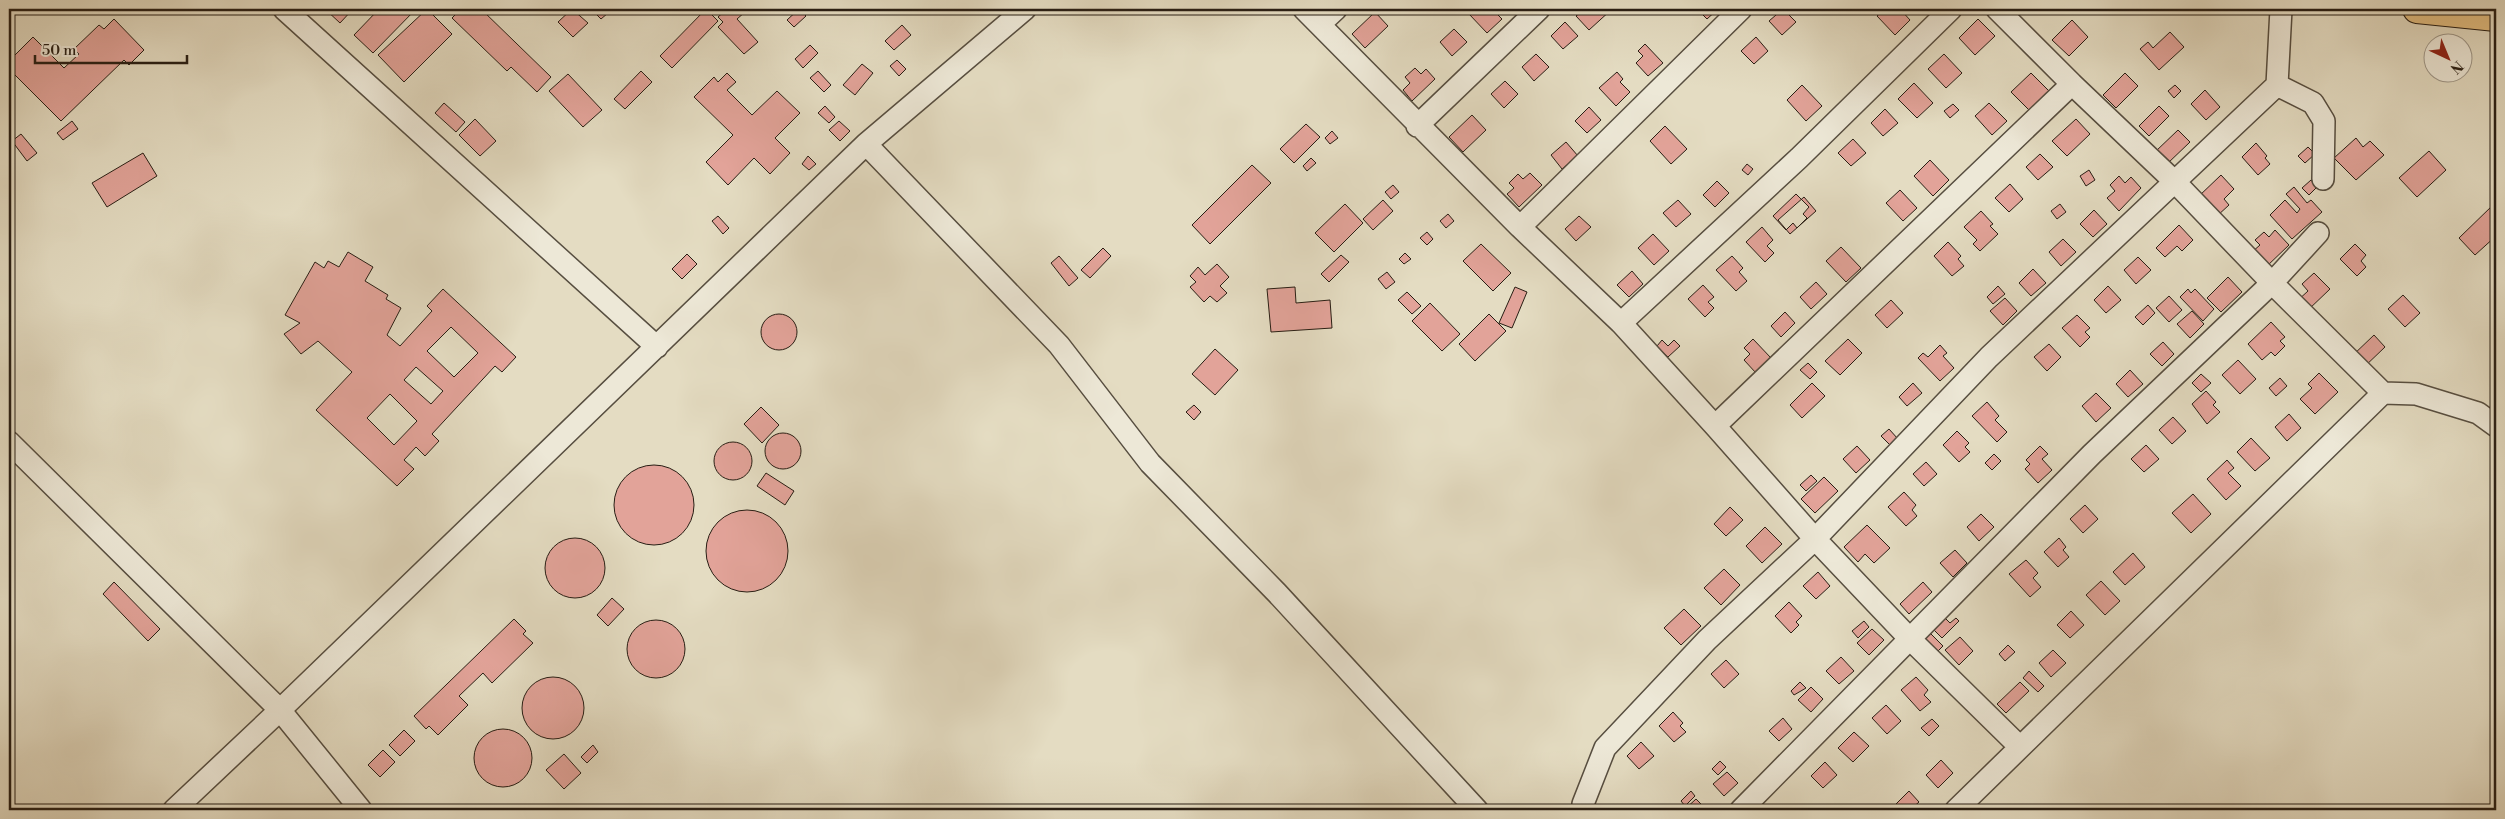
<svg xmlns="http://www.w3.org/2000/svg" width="2505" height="819" viewBox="0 0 2505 819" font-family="'Libre Bodoni',serif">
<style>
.building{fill:#e2a399;stroke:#281e14;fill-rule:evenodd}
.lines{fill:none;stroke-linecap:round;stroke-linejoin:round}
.minor-casing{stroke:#574e40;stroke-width:24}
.major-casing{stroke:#281e14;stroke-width:30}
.minor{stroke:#ede8d7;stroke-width:21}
.major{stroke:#e2be81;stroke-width:28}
</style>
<rect width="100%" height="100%" fill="#e4dcc2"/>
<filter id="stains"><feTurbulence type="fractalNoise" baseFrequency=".004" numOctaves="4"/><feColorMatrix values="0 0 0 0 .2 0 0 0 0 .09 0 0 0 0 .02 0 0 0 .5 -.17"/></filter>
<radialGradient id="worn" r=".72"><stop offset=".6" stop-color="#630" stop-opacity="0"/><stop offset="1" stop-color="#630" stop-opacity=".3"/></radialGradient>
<path class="building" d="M325,9h28l-13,14z
M379,9h37l-43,44 -19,-18z
M427,9l25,25 -48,48 -26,-27z
M461,9h20l70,68 -14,15 -26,-25 -4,4 -55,-53z
M572,9l16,14 -15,14 -15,-15z
M591,9h13l4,4 -7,6z
M706,9l12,12 -46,47 -12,-12z
M727,9h15l3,3 -8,7 21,23 -14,12 -26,-27 5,-5 -5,-5z
M799,9l7,7 -12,11 -7,-7z
M1476,9h16l10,10 -15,14 -18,-19z
M1585,9h25l1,1 -22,20 -13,-14z
M1697,9h21l-11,10z
M1783,9l13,13 -14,13 -13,-14z
M1885,9h15l10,11 -15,15 -18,-19z
M1375,12l13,14 -23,22 -13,-14z
M114,19l30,31 -15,15 -5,-5 -63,61 -52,-52v-8l24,-24 31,31 15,-14 -5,-5 25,-24 5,4z
M1978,19l17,17 -20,19 -16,-17z
M2072,20l16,17 -19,19 -17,-16z
M1565,22l13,14 -15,13 -12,-13z
M902,25l9,10 -17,15 -9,-9z
M1454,29l13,13 -15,14 -12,-14z
M2170,32l14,15 -25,23 -19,-21 8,-7 5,6z
M1756,37l12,14 -14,13 -13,-13z
M1645,44l18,19 -15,13 -12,-13 7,-7 -5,-5z
M810,45l8,8 -15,15 -8,-9z
M1536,54l13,13 -15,14 -12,-14z
M1944,54l18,19 -16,15 -18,-19z
M897,60l9,9 -7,7 -9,-10z
M862,64l11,9 -18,22 -12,-10z
M1415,68l6,6 5,-5 9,10 -23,22 -9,-11 7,-7 -5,-6z
M641,71l11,11 -27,27 -11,-10z
M818,71l13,14 -7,7 -14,-14z
M1617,72l6,7 -3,3 10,10 -14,14 -17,-18z
M727,73l9,9 -9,8 25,25 25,-24 23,22 -25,25 15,15 -20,21 -16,-16 -26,27 -22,-23 27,-27 -39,-38 20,-20 4,5z
M2031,73l18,18 -20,19 -18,-18z
M2125,73l13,13 -22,22 -13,-13z
M568,74l34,36 -19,17 -34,-36z
M1505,81l13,13 -14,14 -13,-14z
M1914,83l19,20 -16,15 -19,-19z
M1802,85l20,21 -16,15 -19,-21z
M2175,85l6,6 -7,7 -6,-7z
M2205,90l15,17 -14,13 -15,-16z
M444,103l21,19 -9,10 -21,-19z
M1989,103l18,18 -15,14 -17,-19z
M1953,104l6,6 -9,8 -6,-7z
M825,106l10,11 -6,6 -11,-10z
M2159,106l10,10 -20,20 -10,-10z
M1589,107l12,13 -14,13 -12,-12z
M1885,109l13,14 -15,13 -12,-13z
M1472,115l14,15 -23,22 -14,-15z
M475,119l21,22 -16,15 -21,-21z
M2076,119l14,15 -23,22 -15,-15z
M72,121l6,8 -15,11 -6,-7z
M839,121l11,10 -10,10 -11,-11z
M1306,124l14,13 -26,26 -14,-14z
M1665,126l22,23 -16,15 -21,-23z
M2178,130l12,12 -23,22 -12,-12z
M1332,131l6,7 -8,6 -5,-6z
M21,134l16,19 -10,8 -15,-20z
M2356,138l7,9 7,-6 14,14 -28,25 -22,-22z
M1853,139l13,14 -15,13 -13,-13z
M1566,142l12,14 -16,13 -11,-14z
M2256,143l11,13 -2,2 5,6 -12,11 -16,-18z
M2308,147l7,7 -10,9 -7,-7z
M2429,151l17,19 -29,27 -18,-19z
M143,153l14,23 -50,31 -15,-24z
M2040,154l13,13 -15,13 -12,-13z
M808,156l8,8 -7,6 -7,-6z
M1311,158l5,5 -9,8 -4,-5z
M1930,160l19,20 -16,16 -19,-20z
M1747,164l6,5 -5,6 -6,-5z
M1252,165l19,18 -61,61 -18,-19z
M2089,170l6,10 -9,6 -6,-10z
M1530,173l12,12 -23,22 -12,-13 7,-6 -5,-5 9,-9 5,5z
M2221,175l13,14 -10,10 5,6 -12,11 -19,-19z
M2119,176l6,7 6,-6 10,11 -22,23 -12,-13 8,-7 -5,-6z
M2311,180l6,7 -8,8 -7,-7z
M1717,181l12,12 -14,14 -12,-12z
M2010,184l13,15 -14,13 -14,-14z
M1393,185l6,7 -8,7 -6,-7z
M2294,187l13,16 4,-3 11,12 -30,27 -22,-24 15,-15 12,13 3,-4 -14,-15z
M1900,190l17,18 -14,13 -17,-18z
M1796,194l13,13 -6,7 4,4 -10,10 -4,-5 -7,7 -13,-14z
M1804,197l12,14 -26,23 -12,-14z
M1383,200l10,11 -20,19 -10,-11z
M1678,200l13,14 -15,13 -13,-14z
M1345,204l18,19 -29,29 -19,-19z
M2060,204l6,8 -9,7 -6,-8z
M2493,205l3,3v28l-21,19 -16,-17z
M2094,210l13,14 -14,13 -13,-13z
M1981,211l12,13 -3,2 8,8 -18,17 -7,-7 4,-4 -13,-13z
M1448,214l6,7 -8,7 -6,-7z
M718,216l11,12 -6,6 -11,-13z
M1579,216l12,11 -15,14 -11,-12z
M2179,225l14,15 -11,11 -5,-5 -12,11 -9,-9z
M1762,227l11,13 -6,6 7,7 -9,9 -19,-20z
M2275,230l14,15 -23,22 -14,-15 8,-7 -5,-5 9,-8 5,5z
M1427,232l6,7 -6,6 -7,-7z
M1653,234l16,17 -15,14 -16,-17z
M2063,239l13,13 -15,14 -12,-14z
M1948,242l13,14 -3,3 6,7 -12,10 -18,-20z
M1481,244l30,29 -18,18 -30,-30z
M2355,244l11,11 -5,6 5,6 -9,9 -17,-17z
M1841,247l20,21 -15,14 -20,-21z
M1103,248l8,8 -21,22 -9,-8z
M348,252l25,15 -8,14 23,14 -2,4 15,9 -14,27 13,11 32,-35 -5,-5 16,-17 73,68 -14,15 -7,-6 -63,68 7,7 -14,15 -9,-9 -12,13 10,9 -17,17 -81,-76 36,-38 -34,-31 -17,13 -17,-20 16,-11 -15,-8 30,-53 9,6 4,-7 11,6zM451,327l27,26 -24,24 -27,-26zM416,367l27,24 -12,13 -27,-24zM390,394l27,27 -23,24 -27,-27z
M1405,253l6,6 -7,5 -5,-5z
M687,254l10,10 -15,15 -10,-10z
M1341,255l8,7 -20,20 -8,-8z
M1059,256l19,22 -9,8 -18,-23z
M1732,256l11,12 -4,4 8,9 -11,10 -20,-21z
M2138,257l13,13 -15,14 -12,-14z
M1217,264l12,13 -9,9 7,7 -10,9 -7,-6 -6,6 -14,-15 6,-5 -6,-6 8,-9 7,8z
M2033,269l13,14 -15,13 -12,-13z
M1632,271l11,13 -14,13 -12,-12z
M1387,272l8,10 -9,7 -8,-10z
M2314,273l16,16 -23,22 -10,-10 11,-10 -6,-7z
M2228,277l14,15 -21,20 -14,-14z
M1816,282l11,12 -16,15 -11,-12z
M1703,285l11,12 -6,5 6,6 -9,9 -17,-18z
M1998,286l7,8 -12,10 -6,-7z
M2108,286l13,14 -15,13 -12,-13z
M1295,287l1,16 34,-3 2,28 -61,4 -4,-43z
M1515,287l12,5 -15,36 -13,-5z
M2188,289l3,4 4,-4 19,20 -11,12 -23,-24z
M1407,292l14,14 -9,8 -14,-14z
M2403,295l17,18 -15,14 -17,-18z
M2169,296l13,14 -13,12 -13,-14z
M2005,298l12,13 -14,14 -13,-14z
M1891,300l12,13 -16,15 -12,-13z
M1430,303l30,31 -18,17 -30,-30z
M2148,305l7,8 -12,12 -8,-8z
M2192,311l12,13 -14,14 -13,-14z
M1785,312l10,11 -14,14 -10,-11z
M1489,314l17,17 -31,30 -16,-17z
M761 332a18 18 0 1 1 36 0a18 18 0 1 1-36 0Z
M2077,315l13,13 -5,4 5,5 -10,10 -18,-19z
M2271,322l14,15 -5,4 5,5 -10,10 -4,-4 -9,8 -14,-16z
M2374,335l11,12 -23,22 -11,-12z
M1753,339l18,19 -15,15 -12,-13 6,-6 -6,-6z
M1848,339l14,14 -22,22 -15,-14z
M1662,340l6,6 6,-6 6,6 -12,11 -11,-11z
M2163,342l11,12 -12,12 -12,-12z
M2049,344l12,13 -14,14 -13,-14z
M1940,345l7,8 -4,3 11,12 -14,13 -22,-23 5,-5 5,4z
M1215,349l23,21 -23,25 -23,-21z
M2238,360l18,19 -16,15 -18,-19z
M1808,363l9,9 -7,7 -10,-9z
M2130,370l13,14 -15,13 -12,-13z
M2319,373l19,19 -23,22 -15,-15 12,-11 -4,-4z
M2201,374l10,9 -10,9 -9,-9z
M2280,378l7,8 -11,10 -7,-8z
M1812,383l13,13 -23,22 -12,-13z
M1913,383l9,10 -15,13 -8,-9z
M2206,391l10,11 -3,3 7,7 -13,12 -15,-20z
M2096,393l15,15 -15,14 -14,-16z
M1987,402l12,14 -4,4 12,12 -10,10 -25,-26z
M1194,405l7,7 -7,8 -8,-8z
M761,407l18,18 -17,18 -18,-19z
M2289,414l12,14 -14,13 -12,-14z
M2173,417l13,14 -14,13 -13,-14z
M1889,429l9,10 -7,7 -10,-10z
M1957,431l12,12 -4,4 5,5 -11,10 -16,-17z
M765 451a18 18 0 1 1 36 0a18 18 0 1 1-36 0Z
M2251,438l19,20 -15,13 -18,-19z
M714 461a19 19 0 1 1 38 0a19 19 0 1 1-38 0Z
M2146,445l13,14 -15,13 -13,-13z
M1857,446l13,14 -14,13 -13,-14z
M2040,446l8,8 -6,5 10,11 -14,13 -13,-14 5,-5 -4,-4z
M1994,454l7,7 -9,9 -7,-7z
M2227,460l7,8 -6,5 13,13 -15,14 -19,-21z
M1926,462l11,12 -13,12 -11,-12z
M614 505a40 40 0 1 1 80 0a40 40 0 1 1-80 0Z
M766,473l28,18 -9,14 -28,-19z
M1811,475l6,6 -11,10 -6,-6z
M1824,477l14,14 -23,22 -14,-14z
M1904,492l12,13 -4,5 5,6 -11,10 -18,-19z
M2193,494l18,20 -20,19 -19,-20z
M2085,505l13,14 -15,14 -13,-14z
M1730,507l13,13 -17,16 -12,-12z
M706 551a41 41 0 1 1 82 0a41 41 0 1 1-82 0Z
M1981,514l13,13 -15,14 -12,-14z
M1867,525l23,23 -16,15 -9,-9 -7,8 -14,-15z
M1765,527l17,17 -20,19 -16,-17z
M545 568a30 30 0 1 1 60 0a30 30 0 1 1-60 0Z
M2059,538l7,9 -3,3 6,7 -11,10 -14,-15z
M1955,550l12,13 -14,14 -13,-14z
M2133,553l12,14 -20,18 -12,-13z
M2026,560l12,13 -5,5 8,9 -11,10 -21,-23z
M1724,569l16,16 -19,20 -17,-17z
M1818,572l12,14 -14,13 -13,-13z
M2101,581l19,20 -15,14 -19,-20z
M114,582l46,47 -12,12 -45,-47z
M1923,582l9,10 -23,22 -9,-10z
M612,598l12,11 -16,17 -11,-11z
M1789,602l13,14 -6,6 3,3 -8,8 -16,-17z
M1684,609l17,17 -20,19 -17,-17z
M2071,611l13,14 -14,13 -13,-13z
M1945,618l5,5 6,-5 3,3 -17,17 -8,-8z
M514,619l12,12 -3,3 10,9 -41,40 -9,-10 -24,23 9,9 -30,30 -9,-9 -3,3 -12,-13z
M627 649a29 29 0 1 1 58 0a29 29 0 1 1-58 0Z
M1864,621l5,6 -11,11 -6,-7z
M1872,629l12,11 -15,15 -12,-12z
M1930,633l13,13 -8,8 -13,-13z
M1960,637l13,14 -14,14 -14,-15z
M2008,645l7,7 -10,9 -6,-7z
M2053,650l13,13 -15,14 -12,-14z
M1841,657l13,14 -15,13 -13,-13z
M1726,660l13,14 -15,14 -13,-14z
M2029,671l15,15 -6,6 -15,-14z
M522 708a31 31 0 1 1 62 0a31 31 0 1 1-62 0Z
M1916,677l12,13 -4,5 7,7 -11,9 -19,-21z
M1800,682l6,6 -12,7 -3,-4z
M2020,682l9,9 -23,22 -9,-9z
M1811,687l12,12 -12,13 -13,-12z
M1886,705l15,16 -14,13 -15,-16z
M1673,712l10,11 -3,3 6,6 -12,10 -15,-16z
M1783,718l9,11 -13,12 -10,-10z
M1932,719l7,7 -10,10 -8,-8z
M474 758a29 29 0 1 1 58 0a29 29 0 1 1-58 0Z
M404,730l11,11 -15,15 -11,-11z
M1854,732l15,14 -16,16 -15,-14z
M1641,742l13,14 -15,13 -12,-13z
M593,745l5,7 -11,11 -6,-6z
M383,750l12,12 -15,15 -12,-12z
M564,754l17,19 -17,16 -18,-19z
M1941,760l12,13 -15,15 -12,-13z
M1720,761l6,6 -8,8 -6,-6z
M1825,762l12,13 -14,13 -12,-12z
M1727,772l11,11 -14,13 -11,-12z
M1691,791l4,5 -10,10 -4,-5z
M1909,791l10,11 -9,8h-10l-5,-5z
M1696,799l11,11h-23z"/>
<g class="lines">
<g class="minor-casing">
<path id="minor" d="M284,9l373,338
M1304,9l216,218 101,96 94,103 100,113 95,100 110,108
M1997,9l75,75 103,98 97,101 111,110
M1320,24l16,-15
M2277,85l36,18 11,18 -1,58
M1417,126l122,-117
M866,144l193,201 91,118 127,130 200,217
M1520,227l221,-218
M1621,323l178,-165 152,-149
M1715,426l357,-342
M9,442l271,268 81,100
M174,810l106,-100 586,-566 159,-135
M1583,810v-6l22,-56 102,-108 108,-101 174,-182 288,-272 4,-76
M1741,810l351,-356 180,-171 46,-50
M1956,810l427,-417 33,1 62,19 18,13"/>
</g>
<g class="major-casing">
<path id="major" d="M2417,9l79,8"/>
</g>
<use href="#minor" class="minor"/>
<use href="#major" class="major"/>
</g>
<rect width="2505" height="819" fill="none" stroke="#e4dcc2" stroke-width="30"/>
<rect x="10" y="10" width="2485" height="799" fill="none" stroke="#281e14" stroke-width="2.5"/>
<rect x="15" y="15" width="2475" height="789" fill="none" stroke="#281e14"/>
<g transform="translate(2448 58) rotate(136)"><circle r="24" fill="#ede8d7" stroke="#9e9789"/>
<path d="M0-4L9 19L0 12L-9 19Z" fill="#8f2418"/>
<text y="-8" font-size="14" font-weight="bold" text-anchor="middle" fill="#281e14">N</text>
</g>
<path d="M35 55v8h152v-8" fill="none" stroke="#281e14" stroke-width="2.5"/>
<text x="42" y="55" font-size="15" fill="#281e14" stroke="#ede8d7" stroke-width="4" paint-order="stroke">50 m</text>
<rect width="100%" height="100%" filter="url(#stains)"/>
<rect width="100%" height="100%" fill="url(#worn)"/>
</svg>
